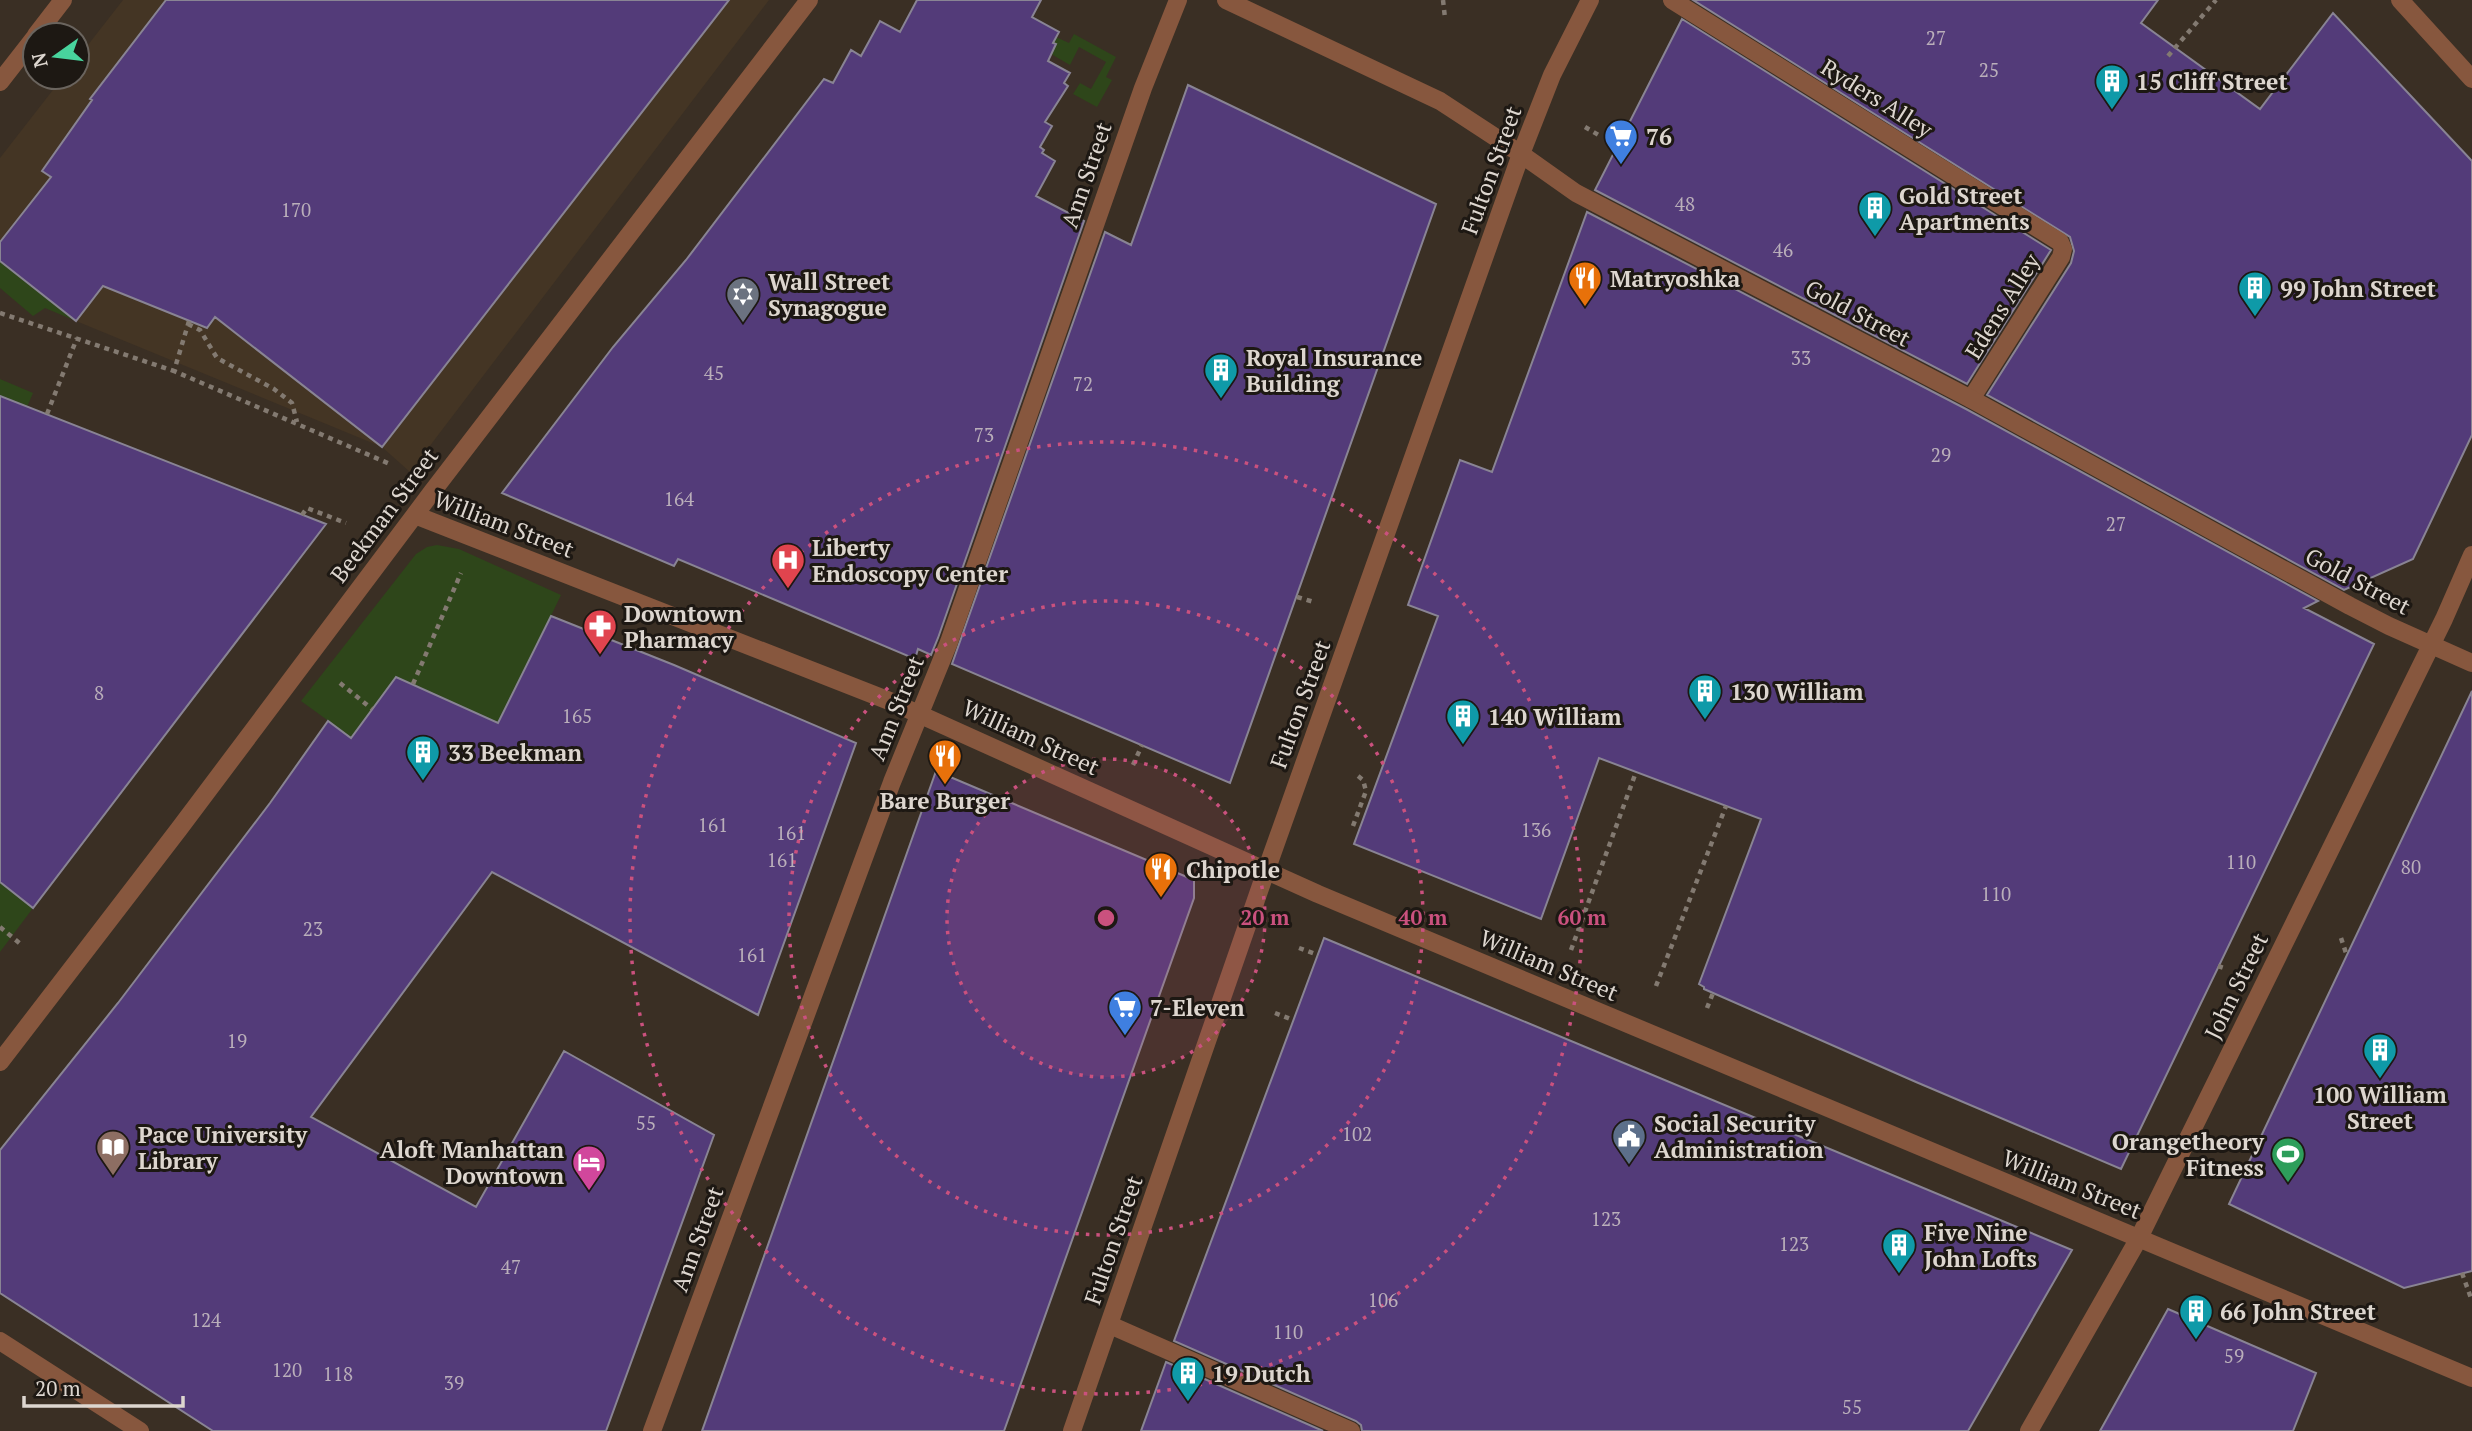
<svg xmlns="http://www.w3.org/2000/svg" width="2472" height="1431" viewBox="0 0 2472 1431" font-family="'PT Serif',serif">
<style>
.built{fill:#443524}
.green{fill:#2e461a}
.building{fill:#533b79;stroke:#898494;stroke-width:2}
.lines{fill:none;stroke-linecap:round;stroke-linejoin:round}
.path{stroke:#837a71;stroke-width:4.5;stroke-dasharray:5 5;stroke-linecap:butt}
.lane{stroke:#87573e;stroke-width:18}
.street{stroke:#87573e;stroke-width:18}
.ring{fill:none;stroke:#ca517e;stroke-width:3.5;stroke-dasharray:3.5 7}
.labels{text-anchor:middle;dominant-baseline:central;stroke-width:6;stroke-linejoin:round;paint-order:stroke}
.number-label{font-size:19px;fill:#baafba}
.poi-label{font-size:23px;font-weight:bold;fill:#ddd6cf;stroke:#1d1813;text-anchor:start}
.street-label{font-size:23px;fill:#ddd6cf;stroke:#1d1813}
.centre{fill:#ca517e;stroke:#1d1813;stroke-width:3.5}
.ring-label{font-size:21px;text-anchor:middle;font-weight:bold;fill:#ca517e;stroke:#1d1813;stroke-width:6;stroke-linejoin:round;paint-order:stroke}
</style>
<rect width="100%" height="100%" fill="#3a2f24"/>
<path class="built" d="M123,0h646l-359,472 -28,-25 -306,-126 -76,-60v-103l63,-81h14v-18z"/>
<path class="green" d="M1074,34l42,23 -10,20 6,3 -15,27 -24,-13 7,-11 11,6 15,-27 -27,-15 -9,18 -19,-11 5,-9 -3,-2 3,-6 13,6z
M0,261l76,60 -31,-13 -12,8 -33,-28z
M0,379l33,14 -6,14 -27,-11z
M437,545l22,4 102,46 -62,129 -103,-47 -44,61 -51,-37 115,-147 11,-7z
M0,882l33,26 -33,44z"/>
<path class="building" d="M166,0h563l-347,447 -167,-130 -8,11 -104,-42 -27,35 -76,-60v-19l51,-65 -9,-6 50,-71 -2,-1z
M917,0h124l-9,17 27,15 -6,11 3,1 -8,17 22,12 -6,10 4,3 -23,36 7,4 -12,21 4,3 -2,3 13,8 -19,35 48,25 -146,417 -7,17 -13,-6 -3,10 -237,-100 -4,7 -172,-73 111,-146 73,-87 138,-181 9,4 18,-33 10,6 19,-35 20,11z
M1693,0h465l-17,23 119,86 73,-96 139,148v274l-59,124 -69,31 -357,-195 84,-132 3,-12 -4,-14z
M1682,19l369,231 -84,134 -372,-194z
M1188,85l248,119 -206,579 -278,-119 153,-432 26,13z
M1587,212l379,197 352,192 -14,7 70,36 -253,525 -205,-87 -212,-93v-2l-5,-3 62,-165 -162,-61 -58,161 -187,-75 84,-228 -30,-11 52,-145 32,12z
M0,396l326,128 -293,384 -33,-26z
M551,616l123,49 182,78 -98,272 -266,-143 -181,245 165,90 88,-156 150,84 -108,296h-393l-213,-138v-143l118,-147 152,-200 58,-82 23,17 45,-61 102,46z
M2472,691v580l-68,17 -175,-84z
M936,771l258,109v18l-190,533h-302z
M1324,938l748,312 -104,181h-606l-1,-6 -5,-4 -182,-80z
M2168,1309l148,64 -23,58h-193z
M1166,1362l157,69h-182z"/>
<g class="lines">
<path class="path" d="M1443,0l2,18
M2168,56l48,-56
M1585,127l17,10
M0,313l174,58
M189,321l-15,50 216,93
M188,324l12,6 17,28 57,31 18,14 5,19
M47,414l30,-76
M302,515l5,-7 39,15
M1297,597l17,5
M340,683l32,26
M413,684l48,-111
M1133,765l9,-20
M1353,826l13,-35 -3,-11 -5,-4
M0,927l23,19
M2341,938l6,18
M1299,948l19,7
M1571,950l65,-178
M2218,966l6,2
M1656,986l70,-180
M1707,1008l6,-15
M1275,1013l18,7
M2462,1273l10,28"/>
<path class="lane" d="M1672,0l388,242 3,7 -2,8 -90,142"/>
<path class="street" d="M1226,0l214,101 81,53 55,39 395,206 379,207 39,20 83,37
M2400,0l72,79
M36,35l27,-35
M0,82l35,-45
M415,515l477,187 426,192 1154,484
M0,1062l179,-233 253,-337 377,-492
M1110,1325l241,106
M0,1341l140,90
M652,1431l240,-649 57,-140 194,-554 35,-88
M1072,1431l194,-560 255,-717 31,-79 38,-75
M2029,1431l110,-193 305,-619 28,-64"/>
</g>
<circle cx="1106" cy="918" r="159" fill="#ca517e" fill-opacity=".12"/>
<g class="ring">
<circle cx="1106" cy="918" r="159"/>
<circle cx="1106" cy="918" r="317"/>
<circle cx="1106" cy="918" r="476"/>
</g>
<defs>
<g id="building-pin" transform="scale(1.75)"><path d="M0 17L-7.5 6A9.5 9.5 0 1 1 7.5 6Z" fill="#0f9aa8" stroke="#1d1813"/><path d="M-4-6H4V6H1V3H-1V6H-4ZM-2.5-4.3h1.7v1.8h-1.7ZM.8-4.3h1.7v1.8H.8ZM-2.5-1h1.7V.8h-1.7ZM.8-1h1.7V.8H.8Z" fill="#fff"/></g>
<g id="supermarket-pin" transform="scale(1.75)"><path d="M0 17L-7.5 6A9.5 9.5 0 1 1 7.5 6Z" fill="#3f7fe0" stroke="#1d1813"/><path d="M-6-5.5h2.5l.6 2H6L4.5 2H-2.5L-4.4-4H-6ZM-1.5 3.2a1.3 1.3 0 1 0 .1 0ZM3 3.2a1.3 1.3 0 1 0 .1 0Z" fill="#fff"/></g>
<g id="restaurant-pin" transform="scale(1.75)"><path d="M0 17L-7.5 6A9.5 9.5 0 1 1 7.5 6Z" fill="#e8710a" stroke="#1d1813"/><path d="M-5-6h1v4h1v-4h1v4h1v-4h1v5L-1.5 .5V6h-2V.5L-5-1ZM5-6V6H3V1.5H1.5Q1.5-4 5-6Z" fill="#fff"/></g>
<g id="synagogue-pin" transform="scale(1.75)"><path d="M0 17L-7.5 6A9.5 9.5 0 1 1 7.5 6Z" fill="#6b7280" stroke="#1d1813"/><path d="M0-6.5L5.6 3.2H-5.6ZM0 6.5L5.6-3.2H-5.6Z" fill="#fff"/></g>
<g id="hospital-pin" transform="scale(1.75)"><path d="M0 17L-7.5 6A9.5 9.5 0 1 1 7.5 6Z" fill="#e0444e" stroke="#1d1813"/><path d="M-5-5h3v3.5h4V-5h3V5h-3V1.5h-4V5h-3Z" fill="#fff"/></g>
<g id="pharmacy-pin" transform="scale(1.75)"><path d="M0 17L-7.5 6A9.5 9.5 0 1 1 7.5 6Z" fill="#e0444e" stroke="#1d1813"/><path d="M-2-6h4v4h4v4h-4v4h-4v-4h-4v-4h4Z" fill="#fff"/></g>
<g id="civic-pin" transform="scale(1.75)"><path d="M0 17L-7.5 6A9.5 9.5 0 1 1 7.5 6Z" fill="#5c6f8a" stroke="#1d1813"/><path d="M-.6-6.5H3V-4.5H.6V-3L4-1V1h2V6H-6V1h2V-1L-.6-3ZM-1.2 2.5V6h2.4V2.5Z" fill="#fff"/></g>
<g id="library-pin" transform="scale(1.75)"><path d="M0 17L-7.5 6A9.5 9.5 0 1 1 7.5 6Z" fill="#8d6e63" stroke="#1d1813"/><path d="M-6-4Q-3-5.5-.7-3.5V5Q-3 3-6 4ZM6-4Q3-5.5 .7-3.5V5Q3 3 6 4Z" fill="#fff"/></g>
<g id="stadium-pin" transform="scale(1.75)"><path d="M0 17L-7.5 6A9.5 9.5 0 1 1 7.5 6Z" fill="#2e9e5b" stroke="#1d1813"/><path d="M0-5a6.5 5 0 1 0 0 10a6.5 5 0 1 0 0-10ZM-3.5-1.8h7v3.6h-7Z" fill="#fff"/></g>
<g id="hotel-pin" transform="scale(1.75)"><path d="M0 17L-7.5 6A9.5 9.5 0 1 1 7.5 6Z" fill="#d1479c" stroke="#1d1813"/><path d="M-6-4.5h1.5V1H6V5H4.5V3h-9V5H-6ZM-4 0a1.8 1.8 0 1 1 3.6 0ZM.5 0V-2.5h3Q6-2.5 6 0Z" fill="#fff"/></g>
</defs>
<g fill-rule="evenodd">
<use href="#building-pin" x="2112" y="81"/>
<use href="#supermarket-pin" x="1621" y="136"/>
<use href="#building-pin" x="1875" y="208"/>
<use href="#restaurant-pin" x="1585" y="278"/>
<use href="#building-pin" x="2255" y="288"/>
<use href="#synagogue-pin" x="743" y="294"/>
<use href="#building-pin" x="1221" y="370"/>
<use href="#hospital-pin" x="788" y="560"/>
<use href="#pharmacy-pin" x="600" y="626"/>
<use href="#building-pin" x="1705" y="691"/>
<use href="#building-pin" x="1463" y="716"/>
<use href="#building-pin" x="423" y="752"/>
<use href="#restaurant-pin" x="945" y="756"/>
<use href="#restaurant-pin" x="1161" y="869"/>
<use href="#supermarket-pin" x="1125" y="1007"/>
<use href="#building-pin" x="2380" y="1050"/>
<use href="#civic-pin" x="1629" y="1136"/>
<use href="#library-pin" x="113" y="1147"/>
<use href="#stadium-pin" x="2288" y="1154"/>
<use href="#hotel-pin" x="589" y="1162"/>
<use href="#building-pin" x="1899" y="1245"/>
<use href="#building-pin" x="2196" y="1311"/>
<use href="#building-pin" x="1188" y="1373"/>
</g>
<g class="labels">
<g class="number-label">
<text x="1936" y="37">27</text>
<text x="1989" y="69">25</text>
<text x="1685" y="203">48</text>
<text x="296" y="209">170</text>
<text x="1783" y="249">46</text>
<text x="1801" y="357">33</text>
<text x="714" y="372">45</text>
<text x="1083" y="383">72</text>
<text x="984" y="434">73</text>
<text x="1941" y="454">29</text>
<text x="679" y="498">164</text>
<text x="2116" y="523">27</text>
<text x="99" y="692">8</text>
<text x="577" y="715">165</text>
<text x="713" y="824">161</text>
<text x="1536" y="829">136</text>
<text x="791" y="832">161</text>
<text x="782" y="859">161</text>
<text x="2241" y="861">110</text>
<text x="2411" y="866">80</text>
<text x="1996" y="893">110</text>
<text x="313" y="928">23</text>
<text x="752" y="954">161</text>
<text x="237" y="1040">19</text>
<text x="646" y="1122">55</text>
<text x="1357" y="1133">102</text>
<text x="1606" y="1218">123</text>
<text x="1794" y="1243">123</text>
<text x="511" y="1266">47</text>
<text x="1383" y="1299">106</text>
<text x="206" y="1319">124</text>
<text x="1288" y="1331">110</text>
<text x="2234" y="1355">59</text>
<text x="287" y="1369">120</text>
<text x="338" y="1373">118</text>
<text x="454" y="1382">39</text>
<text x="1852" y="1406">55</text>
</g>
<g class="poi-label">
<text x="2136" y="81">15 Cliff Street</text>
<text x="1646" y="136">76</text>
<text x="1899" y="195">Gold Street<tspan x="1899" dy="26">Apartments</tspan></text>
<text x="1610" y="278">Matryoshka</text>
<text x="768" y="281">Wall Street<tspan x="768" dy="26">Synagogue</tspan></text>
<text x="2280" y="288">99 John Street</text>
<text x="1246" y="357">Royal Insurance<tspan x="1246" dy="26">Building</tspan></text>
<text x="812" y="547">Liberty<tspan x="812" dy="26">Endoscopy Center</tspan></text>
<text x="624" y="613">Downtown<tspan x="624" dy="26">Pharmacy</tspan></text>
<text x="1730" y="691">130 William</text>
<text x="1488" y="716">140 William</text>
<text x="448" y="752">33 Beekman</text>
<text x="945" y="800" text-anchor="middle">Bare Burger</text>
<text x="1186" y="869">Chipotle</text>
<text x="1150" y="1007">7-Eleven</text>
<text x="2380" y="1094" text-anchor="middle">100 William<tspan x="2380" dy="26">Street</tspan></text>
<text x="1654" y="1123">Social Security<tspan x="1654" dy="26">Administration</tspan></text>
<text x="138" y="1134">Pace University<tspan x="138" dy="26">Library</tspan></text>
<text x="2264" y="1141" text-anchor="end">Orangetheory<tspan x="2264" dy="26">Fitness</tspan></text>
<text x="564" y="1149" text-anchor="end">Aloft Manhattan<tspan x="564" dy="26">Downtown</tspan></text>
<text x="1924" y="1232">Five Nine<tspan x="1924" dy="26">John Lofts</tspan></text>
<text x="2220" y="1311">66 John Street</text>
<text x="1212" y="1373">19 Dutch</text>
</g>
<g class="street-label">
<text transform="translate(1877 98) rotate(32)">Ryders Alley</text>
<text transform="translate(1491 170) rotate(-70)">Fulton Street</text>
<text transform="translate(1086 175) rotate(-71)">Ann Street</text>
<text transform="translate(2002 306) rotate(-58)">Edens Alley</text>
<text transform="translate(1858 313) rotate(28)">Gold Street</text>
<text transform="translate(384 515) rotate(-53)">Beekman Street</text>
<text transform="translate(504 524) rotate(21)">William Street</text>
<text transform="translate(2358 581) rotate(28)">Gold Street</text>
<text transform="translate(1300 704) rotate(-70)">Fulton Street</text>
<text transform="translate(896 708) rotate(-68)">Ann Street</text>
<text transform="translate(1031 737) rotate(25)">William Street</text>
<text transform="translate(1549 965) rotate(23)">William Street</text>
<text transform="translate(2236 986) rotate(-64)">John Street</text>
<text transform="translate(2072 1184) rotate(22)">William Street</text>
<text transform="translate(697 1239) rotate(-70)">Ann Street</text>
<text transform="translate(1113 1240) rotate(-71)">Fulton Street</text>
</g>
</g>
<circle cx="1106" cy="918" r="10" class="centre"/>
<g class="ring-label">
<text x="1265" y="925">20 m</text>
<text x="1423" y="925">40 m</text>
<text x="1582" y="925">60 m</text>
</g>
<g transform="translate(56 56) rotate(256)"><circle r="33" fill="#1d1813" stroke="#6a645e" stroke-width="2"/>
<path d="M0-5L12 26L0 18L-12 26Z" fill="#48d49d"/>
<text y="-10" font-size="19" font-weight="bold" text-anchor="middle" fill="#ddd6cf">N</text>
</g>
<path d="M24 1396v10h159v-10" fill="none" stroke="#ddd6cf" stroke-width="3.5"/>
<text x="35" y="1396" font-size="21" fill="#ddd6cf" stroke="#1d1813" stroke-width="5" paint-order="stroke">20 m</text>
</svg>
